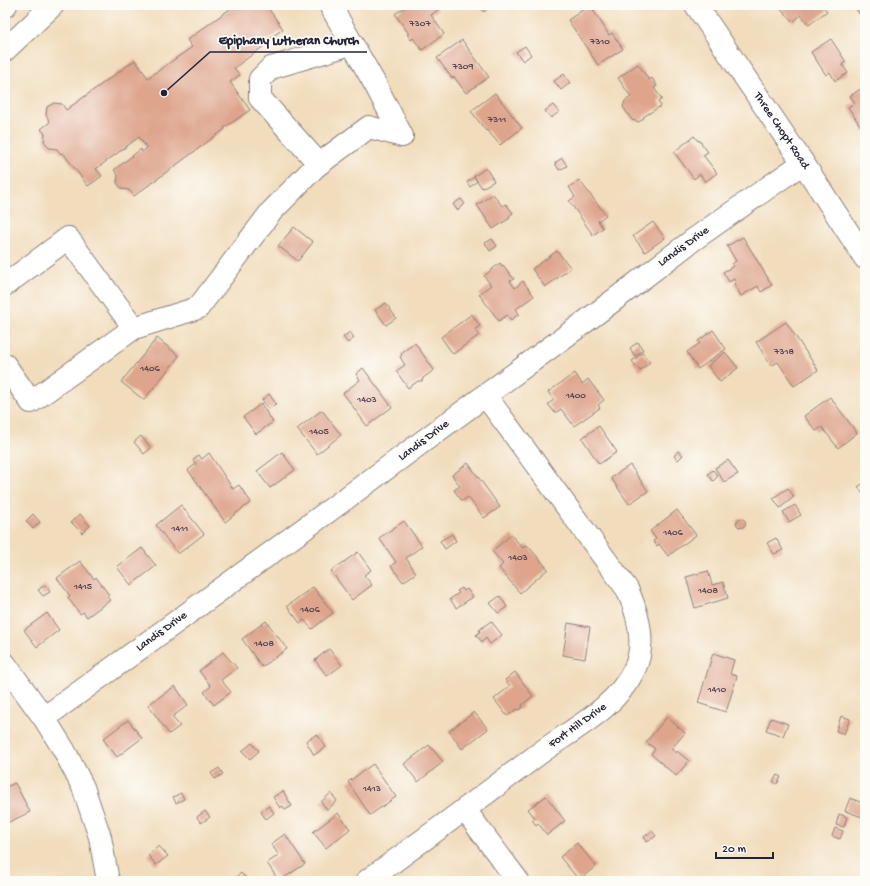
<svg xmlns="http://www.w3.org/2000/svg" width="870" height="886" viewBox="0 0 870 886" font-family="'Gochi Hand',sans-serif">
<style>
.building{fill:#dea48c}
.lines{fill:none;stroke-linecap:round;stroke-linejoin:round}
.minor-casing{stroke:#8a7f7b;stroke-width:24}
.major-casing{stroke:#8a7f7b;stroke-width:24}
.minor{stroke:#fff;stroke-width:22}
.major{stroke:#fff;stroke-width:22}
.labels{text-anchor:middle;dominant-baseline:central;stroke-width:3.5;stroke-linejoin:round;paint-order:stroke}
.number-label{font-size:10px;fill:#51424f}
.street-label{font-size:12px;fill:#22223b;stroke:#fdfcf7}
.leader{fill:none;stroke:#22223b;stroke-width:1.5}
.callout-dot{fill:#22223b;stroke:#fdfcf7;stroke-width:1.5}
.callout-label{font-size:13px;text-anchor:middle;font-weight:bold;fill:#22223b;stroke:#fdfcf7;stroke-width:3.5;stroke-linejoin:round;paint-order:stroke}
</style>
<rect width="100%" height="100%" fill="#fdfcf7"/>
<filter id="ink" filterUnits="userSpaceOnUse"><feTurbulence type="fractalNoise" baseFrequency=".025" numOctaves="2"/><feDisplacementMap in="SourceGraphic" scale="8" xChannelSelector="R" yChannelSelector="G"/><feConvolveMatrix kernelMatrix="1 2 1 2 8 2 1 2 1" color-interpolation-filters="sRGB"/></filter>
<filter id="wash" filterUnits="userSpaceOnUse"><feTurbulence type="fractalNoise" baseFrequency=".012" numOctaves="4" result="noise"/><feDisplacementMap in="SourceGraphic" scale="16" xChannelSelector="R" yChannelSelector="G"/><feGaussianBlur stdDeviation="0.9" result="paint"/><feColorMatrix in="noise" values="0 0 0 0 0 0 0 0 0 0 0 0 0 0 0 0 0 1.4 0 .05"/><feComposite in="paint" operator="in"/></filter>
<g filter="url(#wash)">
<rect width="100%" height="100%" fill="#f1dcbb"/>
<g id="blocks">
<path class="building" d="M239,5h27l17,24 -21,15 2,2 -30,22 6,7 -10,7 20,28 -26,18 1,1 -91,67 -5,-6 -7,-1 -5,-6 1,-8 -4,-5 27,-21 1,3 5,-4 -8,-11 -43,32 6,7 -14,10 -25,-33 -2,1 -4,-5 -8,-1 -5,-7 1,-7 -4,-5 9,-7 -4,-7 1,-8 7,-4 8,1 4,6 69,-50 13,18 44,-31 -5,-7 47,-34 1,1z
M408,5h27l3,5 -7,5 13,19 -22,16 -9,-12 -2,2 -4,-6h2l-14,-20z
M479,5h11l1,1 -7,6z
M590,5l19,30 3,-2 11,16 -25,16 -30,-45z
M778,5h28l1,2 2,-2h13l5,6 -18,14 -8,-10 -8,7z
M853,5h12v15h-1z
M831,39l15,23 -4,2 6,9 -13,8 -5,-9 -4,3 -15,-23z
M462,40l27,37 -23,16 -12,-16 -2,1 -15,-20z
M525,46l6,9 -8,6 -7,-9z
M638,64l11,16 3,-2 5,8 -3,2 8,11 -4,3 3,4 -18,11 1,1 -5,4 -7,-2 -9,-13 2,-6 6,-4 -13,-19z
M564,74l6,9 -9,7 -7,-9z
M862,88l3,4v41l-17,-26 7,-4 -5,-7z
M495,93l27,35 -22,17 -13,-15 -1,1 -15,-20z
M553,105l6,7 -8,6 -6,-7z
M694,136l4,5 1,-1 9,12 -5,3 14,18 -12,9 -5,-8 -6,5 -20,-27z
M562,158l5,8 -8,4 -4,-7z
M486,168l8,13 -12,7 -8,-12z
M474,177l3,4 -7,6 -3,-5z
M579,180l27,35 -8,6 5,7 -10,7 -24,-34 6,-4 -6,-10z
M493,194l9,12 4,-2 7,9 -4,3 1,2 -17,11 -16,-24z
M461,199l4,5 -8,6 -4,-6z
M653,222l12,16 -20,14 -12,-16z
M294,227l19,15 -15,19 -20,-15z
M743,237l29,48 -11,7 -3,-6 -17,10 -7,-12 2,-2 -2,-3 -5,3 -6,-10 11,-6 -2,-2 4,-3 -9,-15z
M492,239l5,7 -7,5 -5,-8z
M557,251l14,17 -26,19 -13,-18z
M500,263l2,3 1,-1 11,14 -4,2 5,7 8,-7 11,15 -18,13 3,5 -8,6 -4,-5 -8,6 -20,-27 12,-9 -7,-9z
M386,303l10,15 -10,7 -11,-15z
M472,314l8,12 -5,3 4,6 -26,19 -12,-17z
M786,322l32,48 -24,16 -16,-24 -7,4 -15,-24z
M713,330l13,19 -28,20 -11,-17 13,-9 -2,-2z
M350,332l4,6 -6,5 -5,-6z
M157,338l22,18 -35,44 -23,-18z
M638,342l5,8 -8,6 -5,-8z
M415,343l19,27 -11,8 -1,3h-4l-10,7 -12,-17 9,-6 -5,-8 2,-2 -1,-2z
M725,352l13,16 -18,14 -12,-16z
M642,353l8,9 -10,9 -8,-10z
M363,368l29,39 -25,19 -24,-33 17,-13 -4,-6z
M575,373l7,11 6,-5 16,21 -6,5 2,3 -26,18 -13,-17 -6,4 -7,-9 6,-4 -6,-8z
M269,394l7,10 -8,5 -6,-9z
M830,397l27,36 -19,15 -16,-21 -6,4 -12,-15z
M261,404l12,18 -17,12 -13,-17z
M322,410l19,25 -24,19 -20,-25z
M599,426l18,26 -18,12 -17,-26z
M141,436l10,12 -7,6 -10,-12z
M678,451l5,4 -5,5 -4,-4z
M282,452l13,18 -25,18 -13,-17z
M209,453l24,36 6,-4 12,17 -26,20 -37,-52 8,-6 -3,-4 6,-5 3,4z
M728,460l10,14 -14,8 -9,-14z
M468,463l32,44 -16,11 -16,-21 -6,4 -8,-11 6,-4 -8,-11z
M630,465l18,26 -19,13 -18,-26z
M713,470l5,6 -5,5 -5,-7z
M865,482v15l-7,-10z
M788,488l6,9 -14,11 -7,-10z
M181,505l23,29 -26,20 -22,-29z
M795,505l6,10 -12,7 -6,-10z
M677,510l19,25 -28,21 -9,-12 -2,2 -4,-5 3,-2 -6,-8z
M33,514l7,8 -7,7 -7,-8z
M80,514l10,12 -8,7 -11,-11z
M736.5 523a4.5 4.5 0 1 1 9 0a4.5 4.5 0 1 1-9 0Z
M404,521l18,25 -16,12 10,15 -13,9 -12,-16 5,-4 -17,-24z
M452,534l4,7 -11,8 -5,-8z
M511,535l12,13 4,-3 21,24 -28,24 -21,-25 4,-4 -11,-13z
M776,538l7,12 -9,4 -7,-11z
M142,548l14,18 -25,19 -14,-18z
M358,552l13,18 -7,5 8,10 -20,15 -21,-29z
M80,561l14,18 2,-2 13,18 -2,2 3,3 -23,17 -4,-5 -3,2 -12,-16 2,-2 -13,-18z
M708,571l4,14 11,-3 5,16 -33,10 -9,-31z
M45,585l5,7 -7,4 -5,-6z
M313,587l20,26 -21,16 -8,-9 -4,3 -13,-17z
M462,588l2,3 3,-2 6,8 -17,11 -6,-9 9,-6 -2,-2z
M500,596l7,11 -9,6 -8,-10z
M47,613l12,17 -22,17 -13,-17z
M266,621l21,28 -25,18 -20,-28z
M491,621l11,14 -12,9 -4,-6 -4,4 -6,-7 4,-3 -1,-2z
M568,623l22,4 -5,32 -22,-4z
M329,649l13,16 -15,11 -12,-16z
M223,652l14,16 -16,12 10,12 -17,13 -10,-13 7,-6 -12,-15z
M713,653l21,7 -4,14 7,2 -11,36 -28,-9z
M515,672l18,24 -11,9 1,2 -4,3 -2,-1 -10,7 -13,-17 16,-13 -5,-6z
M175,686l13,19 -16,12 8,9 -11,8 -21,-29z
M474,712l14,17 -26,20 -13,-18z
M841,716l9,3 -6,15 -8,-3z
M667,717l18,16 -14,16 5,4 1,-2 12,10 -13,15 -25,-22 4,-5 -9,-7z
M771,718l17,6 -5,12 -17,-6z
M128,720l14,18 -25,19 -14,-18z
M865,721v15l-3,-2 3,-4 -4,-2z
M317,734l9,13 -12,8 -8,-14z
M252,743l7,8 -9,8 -8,-8z
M429,745l14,17 -25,20 -14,-18z
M373,764l23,33 -26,18 -22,-33z
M219,768l4,6 -8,5 -4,-6z
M777,775l4,2 -4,7 -4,-3z
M15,783l15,29 -25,12v-39l1,2z
M283,791l9,15 -7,4 -2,-4 -3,2 -7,-11z
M181,793l3,6 -8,4 -3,-6z
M331,793l6,8 -10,9 -6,-8z
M546,796l19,25 -18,14 -9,-12 -2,2 -4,-5 3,-2 -7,-9z
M850,798l15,6v14l-20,-7z
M269,806l5,7 -8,6 -5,-7z
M205,811l5,6 -9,6 -4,-6z
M338,813l12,16 -24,19 -13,-16z
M839,814l8,3 -3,10 -8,-2z
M835,828l8,3 -3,8 -8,-3z
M652,831l4,5 -9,6 -3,-5z
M285,834l20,30 -26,17 -12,-18 12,-8 -8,-11z
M577,843l19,23 -17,14 -19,-23z
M159,846l9,10 -12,9 -8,-10z
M241,873l7,8h-14l-1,-1z"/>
</g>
</g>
<g filter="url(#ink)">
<use href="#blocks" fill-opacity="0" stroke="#8a7f7b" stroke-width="1"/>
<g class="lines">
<g class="minor-casing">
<path id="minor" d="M330,5l45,79 27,52
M319,164l-59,-66v-19l11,-11 80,-24
M5,285l63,-47 66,90
M5,365l26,37 103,-74 64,-20 73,-96 44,-45 54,-40 33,9
M5,664l39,54 20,32 19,37 17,50 8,44
M44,718l301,-219 252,-186 96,-73 110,-77
M465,810l53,71
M367,881c58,-42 116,-85 173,-128 34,-25 75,-44 94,-83 13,-26 4,-57 -7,-81l-142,-194"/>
</g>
<g class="major-casing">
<path id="major" d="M696,5l107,158 62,95
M5,6l1,-1
M5,50l48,-45"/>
</g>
<use href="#minor" class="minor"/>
<use href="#major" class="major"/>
</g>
</g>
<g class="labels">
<g class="number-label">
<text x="420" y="24">7307</text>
<text x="600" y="42">7310</text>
<text x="463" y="67">7309</text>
<text x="497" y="120">7311</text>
<text x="784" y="352">7318</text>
<text x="150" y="369">1406</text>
<text x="576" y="396">1400</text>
<text x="367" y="400">1403</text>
<text x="319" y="432">1405</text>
<text x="180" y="529">1411</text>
<text x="673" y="533">1406</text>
<text x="518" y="558">1403</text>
<text x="83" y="587">1415</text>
<text x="708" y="591">1408</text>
<text x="310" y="610">1406</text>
<text x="264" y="644">1408</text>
<text x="717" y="690">1410</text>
<text x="372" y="789">1413</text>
</g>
<g class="street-label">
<text transform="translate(781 131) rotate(56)">Three Chopt Road</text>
<text transform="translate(684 247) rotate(-36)">Landis Drive</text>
<text transform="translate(424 441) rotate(-37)">Landis Drive</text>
<text transform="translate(162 632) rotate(-36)">Landis Drive</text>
<text transform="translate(578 726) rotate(-36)">Fort Hill Drive</text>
</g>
</g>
<path class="leader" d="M164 93L210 52H367"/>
<circle class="callout-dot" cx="164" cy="93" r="4"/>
<g class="callout-label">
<text x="289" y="44">Epiphany Lutheran Church</text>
</g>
<rect width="870" height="886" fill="none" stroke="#fdfcf7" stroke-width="20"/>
<path d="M716 852v6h57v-6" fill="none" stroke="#22223b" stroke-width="2"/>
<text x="722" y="852" font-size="12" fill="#22223b" stroke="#fdfcf7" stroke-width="3" paint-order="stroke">20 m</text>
</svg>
